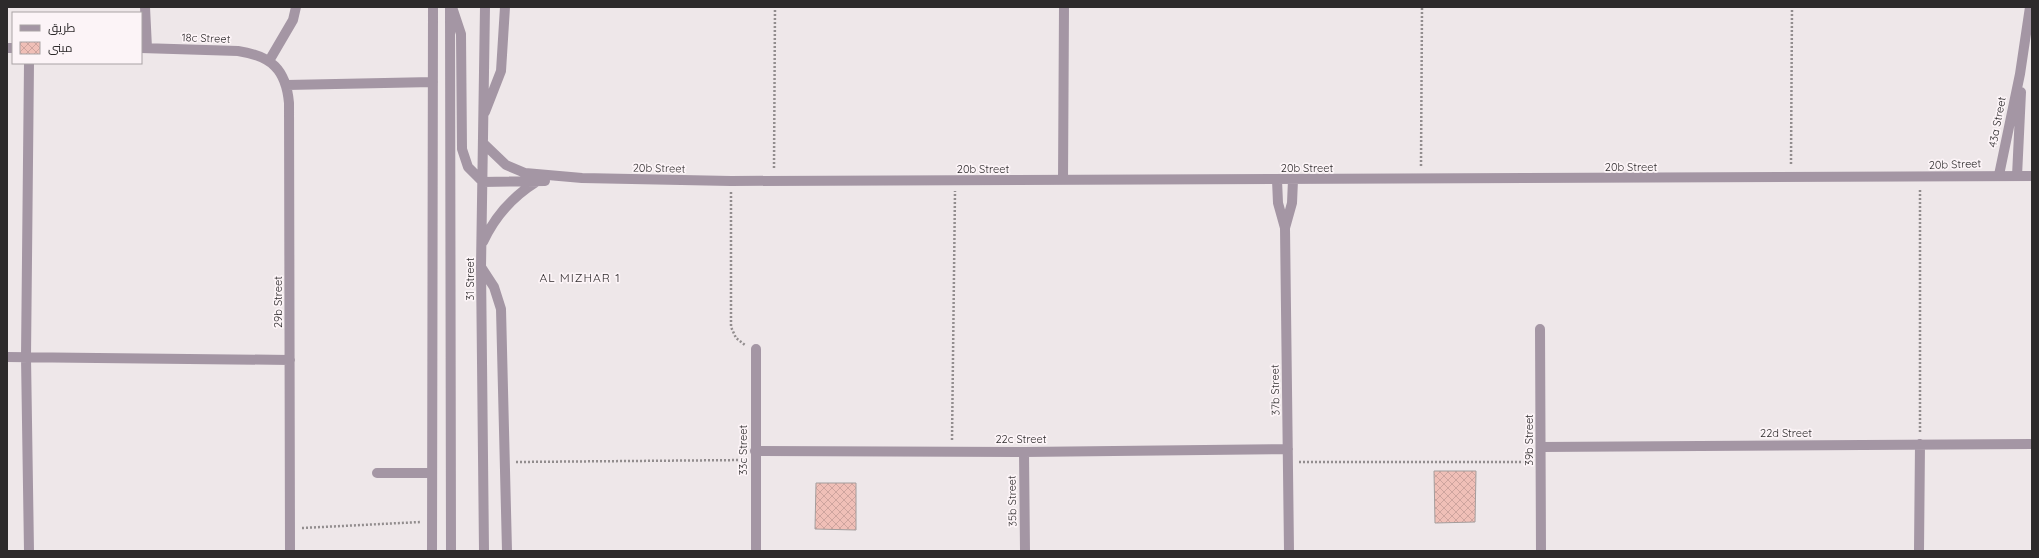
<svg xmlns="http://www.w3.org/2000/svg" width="2039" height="558" viewBox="0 0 2039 558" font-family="Quicksand,Cairo,sans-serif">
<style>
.building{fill:url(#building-cross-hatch);stroke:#a49d9c}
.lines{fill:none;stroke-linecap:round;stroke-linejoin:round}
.path{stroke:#928d8e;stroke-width:2.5;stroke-dasharray:2 2;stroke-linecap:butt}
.minor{stroke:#a496a4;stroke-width:10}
.labels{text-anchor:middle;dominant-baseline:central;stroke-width:3.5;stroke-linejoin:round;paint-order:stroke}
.street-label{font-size:11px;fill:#2d2a2b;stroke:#fcf4f7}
.neighbourhood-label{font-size:12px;letter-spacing:1px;fill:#322d2f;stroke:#fcf4f7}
</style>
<defs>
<pattern id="building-cross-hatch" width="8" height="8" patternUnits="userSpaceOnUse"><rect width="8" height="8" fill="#f0bfb7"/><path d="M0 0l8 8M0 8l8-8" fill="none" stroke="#cea49e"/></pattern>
</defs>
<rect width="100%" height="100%" fill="#eee7e9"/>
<path class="building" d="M1434,471h42l-1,51 -40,1z
M816,483h40v47l-41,-1z"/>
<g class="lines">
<path class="path" d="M1791,164l1,-157
M1421,166l1,-159
M774,168l1,-161
M731,192v135l5,11 9,7
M1920,432v-243
M952,440l3,-249
M516,462l229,-2
M1299,462h229
M302,528l119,-6"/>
<path class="minor" d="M145,7l2,41
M450,7l1,544
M452,7l9,27 1,115 6,18 15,15
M7,48h6
M141,48l97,3c33,5 48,18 51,52l1,448
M269,61l24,-41 3,-13
M287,85l146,-3
M485,112l16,-41 4,-64
M483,143l23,22 19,8 57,5 149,3 1301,-5
M1999,175l21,-101 10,-67
M2017,176l4,-84
M1063,180l1,-173
M1277,180l1,23 7,25 4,323
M483,182l62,-1
M1285,228l7,-25 1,-23
M483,242c12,-26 29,-45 53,-60
M481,267l13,20 7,22 6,242
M1540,329l1,222
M7,357l283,3
M1541,447l491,-3
M755,451l269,1 264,-3
M1024,452l1,99
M377,473h55
M29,551l-3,-194 3,-294
M432,551l1,-544
M484,551l-3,-284 4,-260
M756,551v-202
M1919,551l1,-107"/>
</g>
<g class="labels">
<g class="street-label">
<text transform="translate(206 38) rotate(2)">18c Street</text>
<text transform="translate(1997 122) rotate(-79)">43a Street</text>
<text transform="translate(1955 164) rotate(-2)">20b Street</text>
<text x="1631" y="167">20b Street</text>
<text transform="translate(659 168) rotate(1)">20b Street</text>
<text x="1307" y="168">20b Street</text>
<text x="983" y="169">20b Street</text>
<text transform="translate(470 279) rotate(-90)">31 Street</text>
<text transform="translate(278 302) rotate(-90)">29b Street</text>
<text transform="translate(1275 390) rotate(-91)">37b Street</text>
<text x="1786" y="433">22d Street</text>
<text x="1021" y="439">22c Street</text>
<text transform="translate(1529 440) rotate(-90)">39b Street</text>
<text transform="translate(743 450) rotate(-90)">33c Street</text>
<text transform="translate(1012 501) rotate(-91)">35b Street</text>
</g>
<g class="neighbourhood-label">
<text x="580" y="277">AL MIZHAR 1</text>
</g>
</g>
<rect width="2039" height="558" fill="none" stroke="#2d2a2b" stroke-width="16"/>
<rect x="12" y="12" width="130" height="52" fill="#fcf4f7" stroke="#a9a3a5"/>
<rect x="20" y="25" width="20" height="6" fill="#a496a4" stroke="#a9a3a5"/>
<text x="48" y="32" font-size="12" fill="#2d2a2b">طريق</text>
<rect x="20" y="42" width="20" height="12" fill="url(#building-cross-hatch)" stroke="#a9a3a5"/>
<text x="48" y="52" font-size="12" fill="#2d2a2b">مبنى</text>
</svg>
